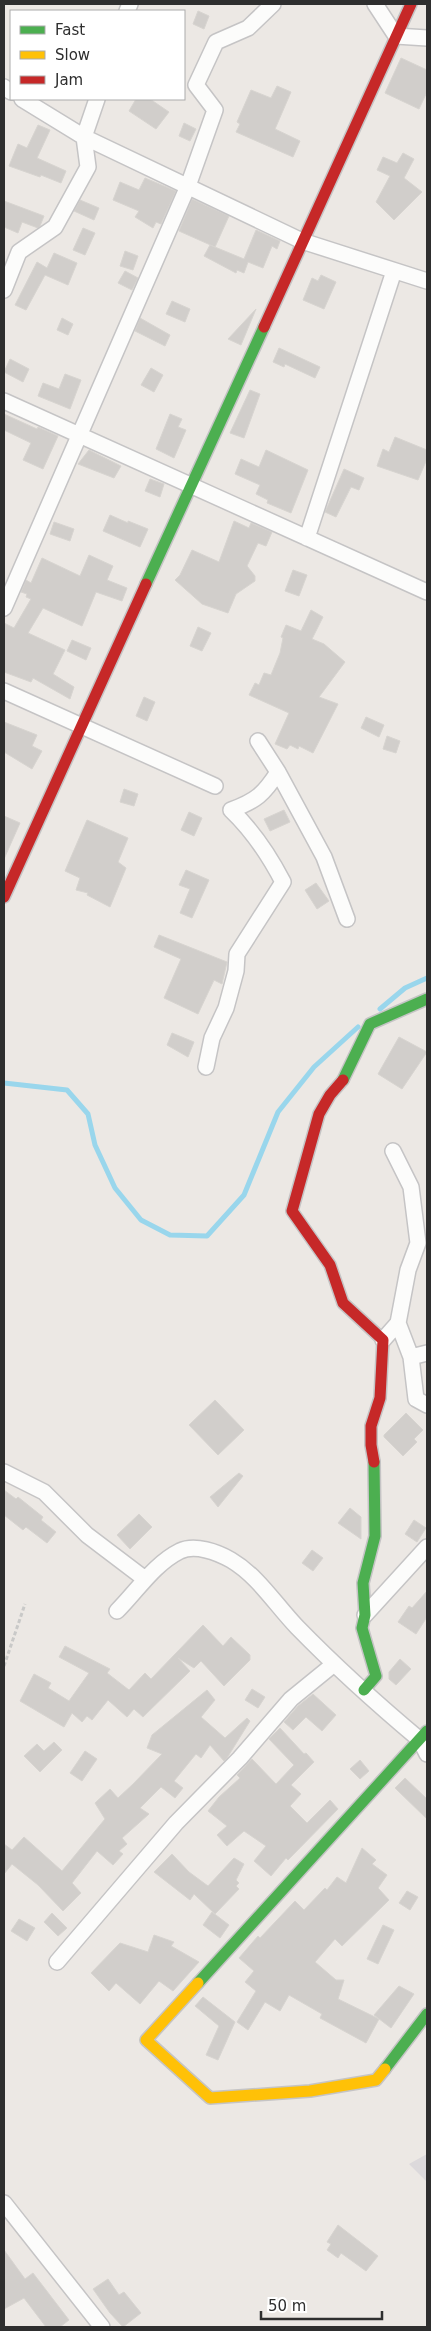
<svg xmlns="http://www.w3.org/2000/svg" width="431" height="2331" viewBox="0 0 431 2331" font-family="'DejaVu Sans',sans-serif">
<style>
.industrial{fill:#dcd9db}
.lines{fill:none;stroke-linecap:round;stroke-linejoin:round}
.stream{stroke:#99d6ec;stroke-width:5}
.building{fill:#d1cecb;stroke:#d7d4d0}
.street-casing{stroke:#c5c4c5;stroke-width:18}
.fast-casing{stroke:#c5c4c5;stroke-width:14}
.slow-casing{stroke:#c5c4c5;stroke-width:14}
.jam-casing{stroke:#c5c4c5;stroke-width:14}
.path{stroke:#c9c9c8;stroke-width:3;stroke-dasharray:4 2.5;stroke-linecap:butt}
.street{stroke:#fcfcfb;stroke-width:15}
.fast{stroke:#4caf50;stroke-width:11}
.slow{stroke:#ffc107;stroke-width:11}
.jam{stroke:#c62828;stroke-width:11}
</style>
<rect width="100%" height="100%" fill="#ece8e4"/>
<path class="industrial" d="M427,2154v28l-18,-18z"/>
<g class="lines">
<path class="stream" d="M380,1009l25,-21 22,-10
M4,1083l63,7 21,24 7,31 20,43 26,32 29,15 37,1 37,-41 34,-83 36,-45 44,-40"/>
</g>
<path class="building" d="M198,11l11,5 -5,13 -11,-5z
M401,58l26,12v22l-8,17 -34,-16z
M277,86l14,6 -16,37 25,12 -7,16 -57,-25 4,-8 -3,-2 14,-32 20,8z
M136,99h14l19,13 -13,17 -27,-18z
M184,123l12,6 -6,12 -11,-5z
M38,125l12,5 -13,28 29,13 -5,12 -20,-8 -1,2 -31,-11 9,-22 9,4z
M403,153l11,6 -10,19 18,14 -28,28 -18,-18 14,-26 -13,-6 6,-13 14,6z
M145,178l31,13 -15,33 -5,-2 -3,6 -18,-11 4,-6 -26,-11 7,-18 19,8z
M192,199l37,17 -14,31 -36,-16z
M80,200l19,8 -5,12 -20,-9z
M4,201l40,15 -4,10 -2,2 -16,-6 -4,11 -14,-6z
M83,228l12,5 -10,22 -12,-5z
M256,230l24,11 -3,8 -5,-3 -9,22 -15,-6 -4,11 -7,-3 -1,3 -32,-17 6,-11 34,14z
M125,251l13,5 -5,14 -13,-4z
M54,253l23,10 -9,22 -23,-10 -19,35 -11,-5 22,-43 10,6z
M125,271l13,7 -6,12 -14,-7z
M321,275l15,7 -12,27 -21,-9 9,-22 6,3z
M172,301l18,8 -5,13 -19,-8z
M256,309l-15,36 -13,-6z
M62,318l11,6 -5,11 -11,-5z
M140,318l30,17 -5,11 -30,-15z
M279,348l41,19 -5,11 -30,-14 -1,3 -11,-5z
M10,359l19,10 -6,13 -19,-10z
M151,368l12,7 -9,17 -13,-7z
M65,374l16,6 -11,29 -32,-13 5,-13 16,6z
M250,390l10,4 -16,44 -14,-5z
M4,414l33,15 1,-2 20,9 -15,33 -20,-9 8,-17 -27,-13z
M170,414l12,5 -4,8 8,3 -12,28 -18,-9z
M395,437l32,13v9l-9,21 -41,-14 6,-17 6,3z
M89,450l32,16 -7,12 -36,-14z
M266,450l42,20 -17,43 -24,-10 1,-3 -12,-6 4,-9 -25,-11 6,-15 18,8z
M344,469l20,9 -5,12 -8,-3 -15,30 -11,-5z
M150,479l14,5 -4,13 -15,-6z
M110,515l18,8v-2l20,8 -8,18 -37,-16z
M234,521l15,7 2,-5 21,9 -6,14 -8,-3 -11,23 8,10v5l-19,13 -8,19 -26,-9 -27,-24 5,-5 12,-25 27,12z
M54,522l20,7 -4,12 -20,-7z
M89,555l24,11 -6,14 20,8 -5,13 -26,-9 -14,34 -39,-18 -15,25 37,17 -12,24 21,13 -4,12 -37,-21 -2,4 -27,-10v-49l10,5 17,-29 -5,-2 1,-3 -6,-2 5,-12 5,3 11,-25 38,18z
M293,570l14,5 -8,21 -14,-5z
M311,610l12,7 -11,22 12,5 21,18 -26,35 19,7 -25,49 -14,-7 -1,3 -8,-4 -3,4 -12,-5 14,-31 -40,-18 6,-12 4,2 5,-12 7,2 9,-22 3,-15 -2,-1 5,-12 15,6z
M198,627l13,6 -9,18 -12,-5z
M72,640l19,8 -5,12 -19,-9z
M144,697l11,5 -8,19 -11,-5z
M366,717l18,8 -5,12 -18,-9z
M4,722l33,13 -5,11 10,5 -10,18 -28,-17z
M387,736l13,5 -4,12 -13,-4z
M124,789l14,5 -4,12 -14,-4z
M284,810l6,12 -20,9 -6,-12z
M189,812l13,6 -8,18 -13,-6z
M4,816l16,7 -16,36z
M87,820l41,18 -10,24 8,6 -16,39 -23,-12 1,-2 -12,-3 4,-12 -15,-7z
M186,870l23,10 -17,38 -12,-5 10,-24 -11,-4z
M316,883l13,18 -12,8 -12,-19z
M159,935l68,27 -5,22 -8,-4 -16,34 -34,-16 17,-39 -27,-12z
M172,1033l22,9 -6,15 -21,-12z
M399,1037l28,15 -25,37 -24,-15z
M215,1400l29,30 -26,25 -29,-30z
M406,1413l17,17 -9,9 3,3 -14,14 -19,-19v-2z
M239,1473l4,3 -25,31 -8,-10z
M4,1490l12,9 2,-2 25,20 -2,3 15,12 -9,11 -21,-16 -3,3 -19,-15z
M350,1508l11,9v22l-23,-16z
M139,1514l13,13 -22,22 -13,-14z
M414,1520l12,8 -9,14 -12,-8z
M312,1550l11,8 -10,13 -11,-8z
M427,1591v26l-11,17 -18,-12 11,-16 3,2z
M203,1625l20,21 8,-9 19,18v5l-26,26 -23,-25 -7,7 -16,-10 12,13 -47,46 -9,-8 -7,8 -19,-17 -16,20 -5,-4 -5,6 -10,-9 -8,14 -44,-26 14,-27 17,9 -3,5 21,13 20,-28 -30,-16 6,-11 45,23 -3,4 22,17 16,-17 6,6z
M400,1659l11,10 -15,16 -7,-6v-7z
M252,1689l13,8 -7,11 -13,-8z
M207,1690l8,10 -14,17 24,21 22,-20 3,3 -23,37 -3,3 -14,-16 -9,13 -5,-4 -22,27 9,7 -8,10 -14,-11 -21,21 9,6 -27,24 5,6 -8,7 4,3 -10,11 -16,-14 -25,32 9,10 -18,18 -25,-26 -26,-21 -8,10v-30l8,6 12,-13 38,34 43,-52 -10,-16 15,-14 8,9 15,-14 29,-30 -15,-6 5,-13z
M313,1694l23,21 -14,16 -16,-14 -13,13 -9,-8 14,-16z
M280,1728l24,26 2,-1 8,9 -23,23 10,9 -11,12 17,17 23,-23 8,9 -50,51 -2,-2 -15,18 -17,-15 12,-15 -22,-15 -17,15 -10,-11 10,-9 -19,-15 11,-14 21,-19 -3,-3 15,-16 24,25 18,-19 -25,-26z
M54,1742l8,8 -22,22 -16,-16 13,-12 7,7z
M85,1751l12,8 -15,22 -12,-8z
M360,1760l9,11 -9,8 -10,-10z
M405,1778l22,21v20l-32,-31z
M362,1848l14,12 -4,4 15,11 -9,13 11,12 -47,46 -7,-7 -20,23 21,18h8l-6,19 41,20 -13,24 -46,-25 2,-4 -33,-19 -9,16 -15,-9 -17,28 -11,-8 19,-31 -11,-9 9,-11 -15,-13 19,-22 2,2 35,-37 9,9 21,-22 2,2 10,-13 9,6z
M172,1854l17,18 19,14 26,-28 10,6 -8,16 3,3 -3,3 3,3 -24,25 -21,-20 -4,6 -36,-28z
M407,1891l11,6 -8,13 -11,-7z
M212,1912l17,13 -9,13 -17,-13z
M52,1913l15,15 -9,8 -14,-14z
M19,1919l16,9 -8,13 -16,-10z
M383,1925l11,5 -16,34 -11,-5z
M154,1935l20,7 -3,4 28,16 -26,29 -14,-10 -19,23 -24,-21 -7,8 -18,-18 29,-30 28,9z
M399,1986l15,8 -23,34 -17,-13z
M203,1997l32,25 -17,38 -12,-5 13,-29 -24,-20z
M338,2225l40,31 -12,15 -25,-18 -3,5 -11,-8 4,-6 -4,-2z
M4,2250l21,29 8,-6 36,47 -9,7h-14l-22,-29 -20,11z
M108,2279l11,16 5,-3 17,21 -18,14 -13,-14 -17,-24z"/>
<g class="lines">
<g class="street-casing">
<path id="street" d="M375,4l21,32 31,2
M127,11l3,-7
M4,87l7,5
M22,99l62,38 218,104 125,40
M4,290l15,-38 36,-25 33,-60 -4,-30 13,-38
M4,401l423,191
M307,538l87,-267
M4,608l184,-422 27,-76 -19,-25 20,-43 32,-14 25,-24
M4,691l211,95
M258,741l20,31 46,85 23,62
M206,1067l6,-29 14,-30 10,-37 1,-17 46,-72c-14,-27 -29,-50 -52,-72 25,-9 33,-16 47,-38
M398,1323l13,34
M383,1340l15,-17 10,-53 10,-27 -7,-56 -18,-36
M427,1353l-16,4 5,42 11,6
M4,1472l40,20 43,43 58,44
M117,1611c20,-20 37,-47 63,-60 15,-7 37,1 51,9 27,16 44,44 66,67 39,40 80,77 123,113l7,14
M365,1615l62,-68
M57,1962l119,-139 64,-65 51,-59 43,-35
M4,2203l98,124"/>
</g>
<g class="fast-casing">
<path id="fast" d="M146,584l118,-257
M343,1080l27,-56 57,-25
M364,1690l12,-14 -14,-48 3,-13 -2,-32 12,-47 -1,-74
M198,1983l229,-252
M385,2069l42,-55"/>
</g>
<g class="slow-casing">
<path id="slow" d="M198,1983l-52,57 64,58 100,-7 66,-11 9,-11"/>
</g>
<g class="jam-casing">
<path id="jam" d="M264,327l147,-323
M4,897l142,-313
M343,1080l-13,15 -11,19 -27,97 38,54 13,38 40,37 -3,58 -9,28v19l3,17"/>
</g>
<path class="path" d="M4,1666l21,-62"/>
<use href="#street" class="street"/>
<use href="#fast" class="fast"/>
<use href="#slow" class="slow"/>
<use href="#jam" class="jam"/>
</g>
<rect width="431" height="2331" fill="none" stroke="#2e2e2e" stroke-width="10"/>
<rect x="10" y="10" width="175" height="90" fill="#ffffff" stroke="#ababab"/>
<rect x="20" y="26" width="25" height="8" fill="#4caf50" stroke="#ababab"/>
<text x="55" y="35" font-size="15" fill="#2e2e2e">Fast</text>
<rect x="20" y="51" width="25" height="8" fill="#ffc107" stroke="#ababab"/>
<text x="55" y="60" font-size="15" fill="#2e2e2e">Slow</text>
<rect x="20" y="76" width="25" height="8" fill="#c62828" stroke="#ababab"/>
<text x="55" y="85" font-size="15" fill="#2e2e2e">Jam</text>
<path d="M261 2311v8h121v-8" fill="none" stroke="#2e2e2e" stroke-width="2.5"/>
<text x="268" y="2311" font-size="15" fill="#2e2e2e" stroke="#ffffff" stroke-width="4" paint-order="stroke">50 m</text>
</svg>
